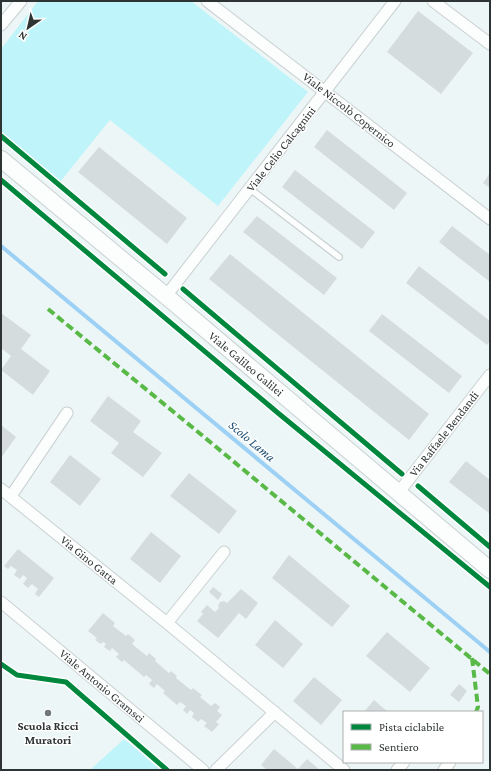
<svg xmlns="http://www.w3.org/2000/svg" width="491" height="771" viewBox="0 0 491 771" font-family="'Crimson Pro',serif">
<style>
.green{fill:#bff5fa}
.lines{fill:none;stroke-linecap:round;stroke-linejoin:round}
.stream{stroke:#9cd0f5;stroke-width:4}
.building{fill:#d5dcdd}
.lane-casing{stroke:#cad0d1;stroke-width:8}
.street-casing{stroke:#cad0d1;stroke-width:13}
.secondary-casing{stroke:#cad0d1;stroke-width:18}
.lane{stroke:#fcfefe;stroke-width:5.5}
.street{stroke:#fcfefe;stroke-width:11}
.secondary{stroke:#fcfefe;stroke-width:16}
.quiet{stroke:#58b947;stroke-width:4;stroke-dasharray:8 4;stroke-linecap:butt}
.cycleway-casing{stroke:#fff;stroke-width:8}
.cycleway{stroke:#00873e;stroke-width:5}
.poi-dot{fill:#717878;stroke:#fff;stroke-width:1.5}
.labels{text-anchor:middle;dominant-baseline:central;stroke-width:3;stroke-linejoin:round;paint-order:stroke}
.street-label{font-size:12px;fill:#2e3434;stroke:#fff}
.poi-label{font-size:12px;font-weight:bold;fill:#2e3434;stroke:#fff}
.water-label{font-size:13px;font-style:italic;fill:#1b4e72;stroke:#fff}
</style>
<rect width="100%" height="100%" fill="#edf6f6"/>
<path class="green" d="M38,1h153l117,91 -90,114 -108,-86 -50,62 -59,-50v-83z
M124,739l37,31h-71z"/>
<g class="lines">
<path class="stream" d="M1,246l489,406"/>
</g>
<path class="building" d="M418,11l55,42 -32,41 -54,-42z
M327,130l80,63 -13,17 -80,-63z
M99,147l88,71 -20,26 -89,-72z
M295,170l80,62 -13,17 -80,-62z
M490,173v15l-7,-5z
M257,216l80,62 -13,17 -81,-63z
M452,226l38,29v27l-51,-40z
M230,254l199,160 -20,26 -200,-161z
M419,266l71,55v20l-3,4 -81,-62z
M1,313l30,22 -10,14 29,22 -17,24 -32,-25 10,-14 -10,-8z
M382,314l80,62 -13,17 -80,-62z
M108,396l33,25 -8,11 29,21 -19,24 -32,-24 8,-10 -29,-22z
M1,425l15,12 -15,21z
M70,455l31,24 -21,27 -30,-24z
M466,461l24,19v34l-41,-32z
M189,473l48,38 -18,23 -49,-38z
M151,532l30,24 -21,27 -30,-24z
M18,549l36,29 -15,19 -4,-3 3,-5 -6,-5 -4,4 -5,-4 4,-6 -4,-3 -3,4 -6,-4 3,-5 -6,-4 -3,3 -4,-3z
M289,555l61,51 -18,21 -60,-49z
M213,587l9,7 -4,6 -9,-8z
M241,589l17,14 -12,16 -7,-6 -21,25 -21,-17 6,-7 -2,-2 6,-7 8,7 4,-4 -1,-2 2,-4 4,-1 3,2z
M103,613l12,10 -2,3 13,10 2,-2 7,6 -3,4 15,12 2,-3 7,6 -1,2 14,12 2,-2 6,5 -1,2 15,12 2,-2 9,7 -2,2 11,9 4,-3 5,4 -3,4 5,4 -6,7 3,2 -7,8 -8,-6 3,-3 -6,-4 -3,3 -6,-5 2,-4 -4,-3 -3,4 -4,-4 3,-4 -6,-4 -3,3 -14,-12 2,-2 -8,-7 -3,4 -5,-4 3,-4 -6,-5 -2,2 -20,-17 -2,2 -6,-5 3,-3 -7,-6 -2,3 -6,-4 2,-3 -3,-2 -2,2 -6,-4 2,-2 -9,-7z
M275,620l28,24 -20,24 -28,-23z
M387,632l43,36 -20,24 -44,-36z
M314,677l28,23 -21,25 -28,-24z
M459,684l8,7 -8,11 -9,-7z
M374,700l14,12h-24z
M274,749l24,20 9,-10 13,11h-53l-6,-5z"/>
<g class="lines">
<g class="lane-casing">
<path id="lane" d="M250,189l89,68"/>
</g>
<g class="street-casing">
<path id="street" d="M207,1l283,218
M433,1l57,43
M1,25l20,-24
M166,296l229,-295
M1,489l166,134 177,147
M399,492l91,-117
M11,496l56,-83
M1,602l202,168
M167,623l57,-71
M216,770l59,-58
M397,770l7,-8
M444,770l6,-8"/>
</g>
<g class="secondary-casing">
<path id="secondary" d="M1,159l165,137 324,274"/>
</g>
<use href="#lane" class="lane"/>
<use href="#street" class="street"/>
<use href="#secondary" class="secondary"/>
<path class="quiet" d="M48,309l144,118 298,247
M472,658l6,49 -2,5"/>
<g class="cycleway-casing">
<path id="cycleway" d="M1,136l164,138
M1,180l277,233 212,174
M183,289l219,185
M418,486l72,61
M1,664l16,11 49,7 101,88"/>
</g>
<use href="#cycleway" class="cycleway"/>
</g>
<circle class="poi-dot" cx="48" cy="713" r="4"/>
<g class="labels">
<g class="street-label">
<text transform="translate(349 110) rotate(38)">Viale Niccolò Copernico</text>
<text transform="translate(281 149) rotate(-52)">Viale Celio Calcagnini</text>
<text transform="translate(246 364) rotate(40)">Viale Galileo Galilei</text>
<text transform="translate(444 434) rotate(-52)">Via Raffaele Bendandi</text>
<text transform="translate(89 560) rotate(39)">Via Gino Gatta</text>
<text transform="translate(102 686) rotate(40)">Viale Antonio Gramsci</text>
</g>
<g class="poi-label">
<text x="48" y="726">Scuola Ricci<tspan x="48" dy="14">Muratori</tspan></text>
</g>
<g class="water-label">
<text transform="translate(252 441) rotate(40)">Scolo Lama</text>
</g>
</g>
<rect width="491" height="771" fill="none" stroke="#2e3434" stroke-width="4"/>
<rect x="343" y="711" width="140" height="52" fill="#ffffff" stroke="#abaeae"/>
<rect x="351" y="724" width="20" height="6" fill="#00873e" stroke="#abaeae"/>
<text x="379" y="731" font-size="12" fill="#2e3434">Pista ciclabile</text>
<rect x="351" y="744" width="20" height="6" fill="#58b947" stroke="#abaeae"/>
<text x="379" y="751" font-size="12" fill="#2e3434">Sentiero</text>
<g transform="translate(28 28) rotate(214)" stroke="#ffffff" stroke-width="3" paint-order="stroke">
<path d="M0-3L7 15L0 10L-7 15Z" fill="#2e3434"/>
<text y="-6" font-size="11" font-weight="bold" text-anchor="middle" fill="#2e3434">N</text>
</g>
</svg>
